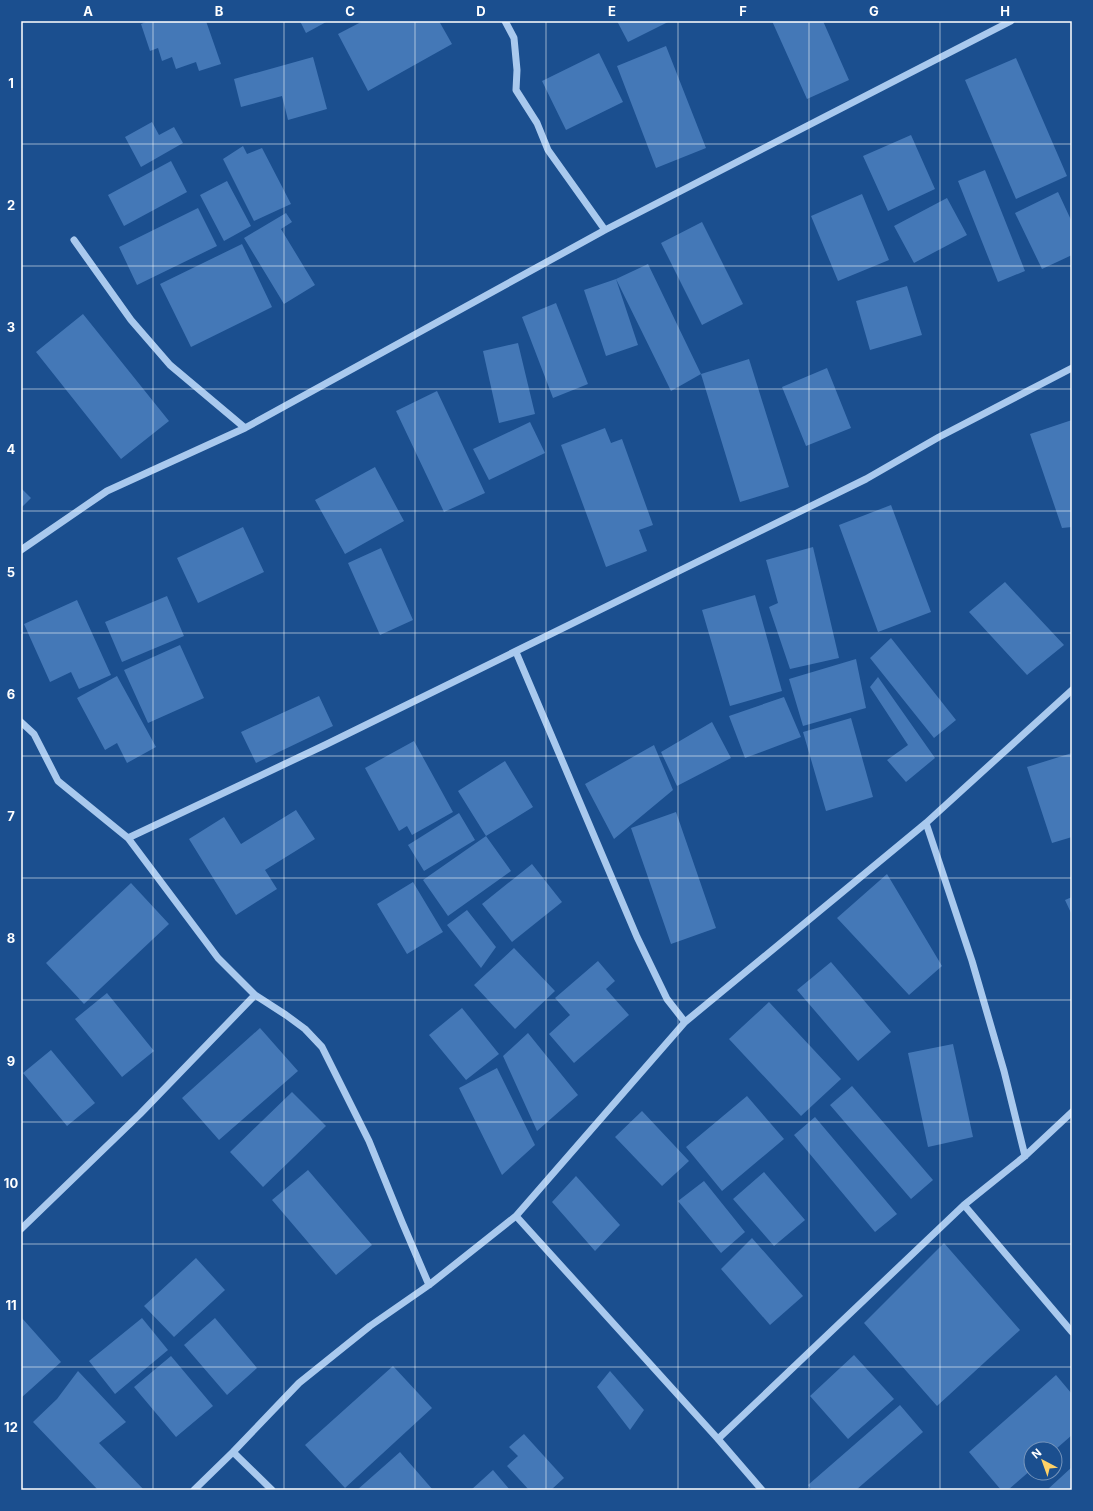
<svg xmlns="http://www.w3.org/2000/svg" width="1093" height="1511" viewBox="0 0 1093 1511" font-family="Inter,sans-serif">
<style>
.building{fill:#4478b7}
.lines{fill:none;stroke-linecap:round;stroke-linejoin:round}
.minor{stroke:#a9c9ee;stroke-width:7}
.grid{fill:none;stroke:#fff;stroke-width:1;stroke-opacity:0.55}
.neatline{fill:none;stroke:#fff;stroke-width:1.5}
.grid-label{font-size:13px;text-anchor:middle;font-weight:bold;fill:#fff}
</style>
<rect width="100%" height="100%" fill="#1b4f8f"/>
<path class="building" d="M148,21h58l15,43 -22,7 -3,-9 -20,7 -4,-12 -10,4 -4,-13 -8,3 -9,-27z
M300,21h28l-22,12z
M363,21h76l13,23 -84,47 -30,-57z
M617,21h53l-42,21z
M772,21h51l26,59 -42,19z
M666,46l40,102 -50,20 -39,-102z
M599,53l24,49 -57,28 -24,-49z
M313,57l14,52 -39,11 -6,-24 -41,11 -7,-28z
M1016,58l51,118 -51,23 -51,-119z
M152,122l7,13 15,-8 9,16 -42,24 -16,-30z
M911,135l24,54 -47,22 -25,-55z
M243,146l4,8 15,-6 29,56 -37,17 -31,-62z
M171,161l16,31 -63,34 -16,-31z
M985,170l40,101 -27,11 -40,-101z
M227,181l24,45 -27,15 -24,-46z
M1058,192l14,30v33l-30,14 -27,-56z
M862,194l27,66 -51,21 -27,-65z
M947,198l20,37 -53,28 -20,-37z
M198,208l19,38 -80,39 -18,-38z
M286,213l6,9 -11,7 34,56 -31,19 -40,-66z
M702,222l41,82 -41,21 -41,-82z
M242,244l30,63 -81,40 -31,-63z
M648,264l53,110 -30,17 -55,-112z
M616,279l22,66 -32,11 -22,-66z
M907,286l15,49 -52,15 -14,-49z
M556,303l32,81 -35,14 -31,-81z
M83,314l86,107 -48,38 -85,-107z
M518,343l17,71 -36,9 -16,-72z
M749,359l40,128 -49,15 -39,-128z
M827,368l24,60 -45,18 -24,-59z
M437,391l48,102 -41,19 -48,-101z
M1072,420v107l-10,1 -32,-94z
M530,422l15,31 -56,27 -16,-31z
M605,428l6,15 11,-4 31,86 -14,5 8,21 -41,16 -45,-122z
M375,467l29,54 -59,33 -30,-54z
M21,488l10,10 -10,10z
M891,505l40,107 -53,20 -39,-107z
M243,527l21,45 -66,31 -21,-45z
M813,547l26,111 -49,11 -21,-62 9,-4 -12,-43z
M381,548l32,72 -33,15 -32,-72z
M1005,582l59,63 -37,30 -58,-63z
M755,595l27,96 -52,15 -28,-96z
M167,596l17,40 -62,26 -17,-40z
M77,600l34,75 -32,14 -8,-17 -21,10 -26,-58z
M891,638l65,82 -22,18 -64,-80z
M180,645l24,53 -56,25 -24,-53z
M856,659l10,49 -63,18 -14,-47z
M117,676l39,71 -29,16 -10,-20 -12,7 -28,-52z
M878,677l57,81 -29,24 -19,-22 21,-15 -38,-58z
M319,696l14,30 -77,37 -15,-31z
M784,697l17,40 -56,21 -16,-42z
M851,718l22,79 -47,14 -23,-79z
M712,722l19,36 -54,28 -16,-34z
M414,741l39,71 -41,23 -5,-9 -8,5 -34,-63z
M654,745l19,45 -59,49 -29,-55z
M1072,753v84l-20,6 -25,-76z
M505,761l28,46 -47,29 -28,-45z
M296,810l19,29 -50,31 12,19 -41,26 -47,-76 35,-22 17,27z
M676,812l40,116 -45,16 -40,-116z
M459,813l16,27 -51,31 -16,-26z
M486,836l25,35 -63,45 -25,-36z
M532,864l30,38 -50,40 -30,-38z
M887,874l55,92 -33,29 -72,-77z
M413,882l30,50 -36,22 -30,-50z
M131,883l38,41 -85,80 -38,-41z
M1072,897v18l-7,-15z
M467,910l29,37 -15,21 -34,-43z
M514,948l41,43 -40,38 -41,-44z
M598,961l17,20 -9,8 23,26 -55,48 -25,-29 21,-19 -15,-17z
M831,962l60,70 -33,29 -61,-71z
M107,993l47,58 -32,26 -47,-58z
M769,1002l72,77 -40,37 -72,-77z
M462,1008l37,46 -33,26 -37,-45z
M260,1028l38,43 -79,69 -37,-42z
M528,1033l50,62 -41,36 -34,-75z
M953,1044l20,93 -45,10 -20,-94z
M51,1050l44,53 -28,23 -44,-53z
M497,1068l38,77 -33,30 -43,-87z
M852,1086l81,94 -22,19 -81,-94z
M292,1092l34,34 -63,61 -33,-35z
M747,1096l37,43 -62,52 -36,-44z
M642,1111l47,50 -27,25 -47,-49z
M815,1117l82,97 -22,18 -81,-97z
M308,1170l64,75 -36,30 -64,-75z
M764,1172l41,48 -31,26 -41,-47z
M576,1176l44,49 -25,26 -43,-49z
M704,1181l41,51 -24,21 -43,-52z
M752,1238l51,58 -33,29 -49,-56z
M944,1243l76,87 -83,76 -73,-83z
M196,1258l29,32 -51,47 -30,-31z
M21,1317l40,45 -40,36z
M142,1318l26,32 -53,44 -26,-33z
M215,1318l42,50 -30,27 -43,-50z
M854,1355l40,44 -46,40 -38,-43z
M171,1356l42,50 -37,31 -42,-50z
M393,1366l39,42 -87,80 -40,-43z
M78,1371l48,51 -27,21 45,47h-46l-65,-68 24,-23z
M610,1371l34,39 -14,20 -33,-43z
M1056,1375l16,19v41l-16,14h-25v21l-23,20h-7l-32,-38z
M900,1405l23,27 -67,58h-44l-4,-5z
M524,1434l40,44 -13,12h-22l-22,-24 11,-10 -9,-9z
M400,1452l33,38h-76z
M1072,1467v23h-25z
M493,1470l17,20h-39z"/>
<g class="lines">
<path class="minor" d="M505,21l9,17 3,32 -1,20 21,33 11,27 57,80
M74,240l57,80 39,45 75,63
M21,550l86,-59 138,-63 360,-198 406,-209
M516,652l121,285 30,62 18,23
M21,722l13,12 24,47 70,57 90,120 37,37 31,20 19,14 17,18 47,94 33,81 27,63
M926,823l46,138 32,110 21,85
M128,838l197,-93 541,-266 73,-42 133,-69
M964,1205l108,127
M516,1216l202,223 44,51
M21,1229l119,-115 115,-119
M718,1439l246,-234 61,-49 47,-44
M233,1452l39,38
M194,1490l39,-38 66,-69 71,-57 59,-41 87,-69 169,-194 241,-199 146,-133"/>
</g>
<path class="grid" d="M153,21v1469M284,21v1469M415,21v1469M546,21v1469M678,21v1469M809,21v1469M940,21v1469M21,144h1051M21,266h1051M21,389h1051M21,511h1051M21,633h1051M21,756h1051M21,878h1051M21,1000h1051M21,1122h1051M21,1244h1051M21,1367h1051"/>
<rect width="1093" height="1511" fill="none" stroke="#1b4f8f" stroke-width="44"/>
<g transform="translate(1043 1461) rotate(319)"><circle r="19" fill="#1b4f8f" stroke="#7695bc"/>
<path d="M0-3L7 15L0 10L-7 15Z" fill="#ffd166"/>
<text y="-6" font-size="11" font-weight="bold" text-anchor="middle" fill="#ffffff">N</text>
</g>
<rect x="22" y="22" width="1049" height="1467" class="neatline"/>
<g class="grid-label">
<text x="88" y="16">A</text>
<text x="219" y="16">B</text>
<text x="350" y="16">C</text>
<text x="481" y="16">D</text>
<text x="612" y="16">E</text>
<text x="743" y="16">F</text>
<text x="874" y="16">G</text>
<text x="1005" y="16">H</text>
<text x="11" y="88">1</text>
<text x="11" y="210">2</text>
<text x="11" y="332">3</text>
<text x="11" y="454">4</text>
<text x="11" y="577">5</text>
<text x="11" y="699">6</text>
<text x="11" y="821">7</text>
<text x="11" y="943">8</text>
<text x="11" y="1066">9</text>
<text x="11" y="1188">10</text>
<text x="11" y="1310">11</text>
<text x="11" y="1432">12</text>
</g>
</svg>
